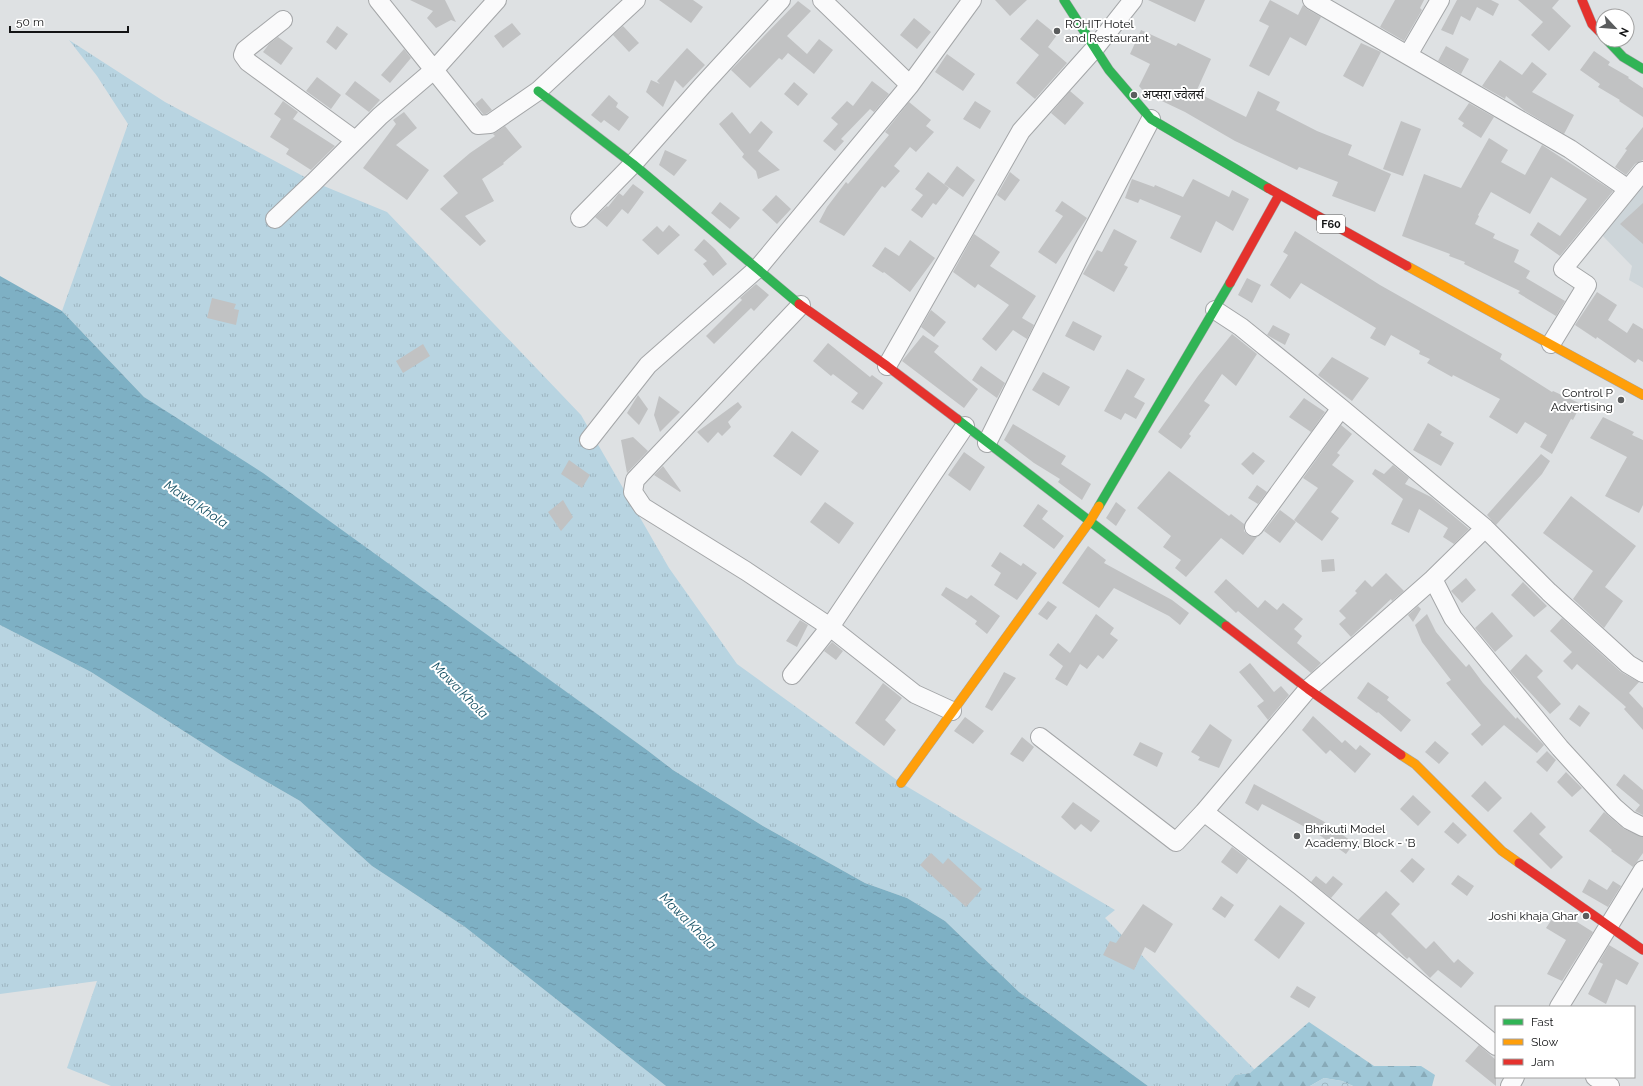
<svg xmlns="http://www.w3.org/2000/svg" width="1643" height="1086" viewBox="0 0 1643 1086" font-family="Raleway,'Noto Sans Devanagari',sans-serif">
<style>
.built{fill:#cdd5d9}
.grass{fill:url(#grass-tufts)}
.forest{fill:url(#forest-firs)}
.park{fill:url(#park-crowns)}
.water{fill:url(#water-ripples)}
.building{fill:#c1c2c3}
.lines{fill:none;stroke-linecap:round;stroke-linejoin:round}
.street-casing{stroke:#a4a6a8;stroke-width:20}
.fast-casing{stroke:#a4a6a8;stroke-width:10}
.slow-casing{stroke:#a4a6a8;stroke-width:10}
.jam-casing{stroke:#a4a6a8;stroke-width:10}
.street{stroke:#fafafb;stroke-width:18}
.fast{stroke:#30b455;stroke-width:9}
.slow{stroke:#ff9f0a;stroke-width:9}
.jam{stroke:#e5322d;stroke-width:9}
.poi-dot{fill:#5a5c5d;stroke:#fff;stroke-width:1.5}
.labels{text-anchor:middle;dominant-baseline:central;stroke-width:4;stroke-linejoin:round;paint-order:stroke}
.shield{fill:#fff;stroke:#5a5a5b;stroke-width:1}
.shield-label{font-size:11px;font-weight:bold;fill:#131415}
.poi-label{font-size:12px;fill:#131415;stroke:#fff;text-anchor:start}
.water-label{font-size:13px;font-style:italic;fill:#134e62;stroke:#fff}
</style>
<defs>
<pattern id="grass-tufts" width="24" height="20" patternUnits="userSpaceOnUse"><rect width="24" height="20" fill="#b8d4e1"/><path d="M3 7l-1-3M5 7V3M7 7l1-3M15 17l-1-3M17 17v-4M19 17l1-3" fill="none" stroke="#9db5c0"/></pattern>
<pattern id="forest-firs" width="22" height="20" patternUnits="userSpaceOnUse"><rect width="22" height="20" fill="#9fc7d7"/><path d="M5 1l3.5 6h-7zM16 11l3.5 6h-7z" fill="#88aab8"/></pattern>
<pattern id="park-crowns" width="20" height="18" patternUnits="userSpaceOnUse"><rect width="20" height="18" fill="#b8d4e1"/><path d="M2 6a3 3 0 1 1 6 0M12 15a3 3 0 1 1 6 0" fill="none" stroke="#9db5c0"/></pattern>
<pattern id="water-ripples" width="26" height="14" patternUnits="userSpaceOnUse"><rect width="26" height="14" fill="#7eb0c4"/><path d="M2 4q2-2 4 0t4 0M15 11q2-2 4 0t4 0" fill="none" stroke="#6c96a8"/></pattern>
</defs>
<rect width="100%" height="100%" fill="#dee1e3"/>
<path class="built" d="M1643,183v105l-14,-8 3,-14 -31,-32z"/>
<path class="grass" d="M69,40l96,62 149,80 73,30 194,203 88,153 68,96 164,119 214,127 -10,8 150,152 -5,3 -15,2 -8,11h-79l-129,-94 -74,-71 -38,-23 -42,-15 -102,-57 -90,-56 -26,-20 -278,-199 -225,-154 -82,-86 66,-187 -31,-48z
M0,625l91,47 138,88 71,41 72,65 93,61 201,159h-555l-44,-18 30,-87 -97,13z"/>
<path class="forest" d="M1309,1022l65,44h47l14,9 -3,11h-79l-11,-5 -18,-3 -14,8h-83l8,-11 15,-2z"/>
<path class="park" d="M1324,1078l18,3 11,5h-43z"/>
<path class="water" d="M0,276l62,35 82,86 119,76 384,277 26,20 90,56 102,57 42,15 38,23 74,71 129,94h-482l-201,-159 -93,-61 -72,-65 -71,-41 -138,-88 -91,-47z"/>
<path class="building" d="M410,0h35l11,22 -5,-2 -15,8 -9,-10 6,-7z
M659,0h34l10,7 -12,16z
M995,0h32l-17,16z
M1148,0h57l-10,22z
M1270,0l28,15 5,-10 4,4 14,8 -15,29 -16,-9 -21,39 -20,-10 20,-40 -10,-5z
M1395,0h29l-4,8 2,2 -18,31 -24,-14z
M1457,0h34l8,4 -6,12 -16,-9 -7,14 -9,-5 -8,19 -12,-5z
M1518,0h41l-7,8 19,18 -22,25 -18,-16 12,-13z
M798,1l13,10 -24,25 20,18 12,-15 14,11 -19,24 -26,-21 -6,7 -3,-2 -29,30 -19,-18z
M914,18l17,14 -14,17 -17,-14z
M1037,19l20,16 -9,12 19,16 -32,36 -19,-16 23,-28 -19,-16z
M512,23l9,11 -18,14 -9,-12z
M337,26l11,8 -12,16 -10,-8z
M623,26l16,17 -10,9 -16,-17z
M1141,30l35,16 2,-3 33,16 -15,33 50,25 12,-26 22,11 -4,8 41,21 35,14 -4,10 43,19 -16,38 -43,-16 6,-14 -39,-15 -2,3 -62,-29 -50,-29 -40,-19 -6,-7 11,-22 -20,-10z
M278,37l15,11 -12,17 -18,-13 6,-8z
M1361,43l20,9 -18,35 -20,-11z
M1446,46l23,13 -8,15 -23,-13z
M687,48l18,17 -22,23 -8,-8 -12,27 -17,-15 5,-12 9,4 -3,-3z
M404,49l7,9 -21,25 -9,-8z
M1594,51l16,11 -2,3 21,12 -1,1 15,10v29l-24,-16 1,-1 -22,-13 2,-3 -20,-14z
M947,54l28,20 -12,17 -28,-19z
M1500,60l22,15 10,-13 15,12 -15,18 42,23 -10,19 -39,-23 -19,-15 -1,3 -23,-13z
M317,77l24,18 -10,14 -25,-18z
M355,81l25,19 -11,12 -24,-18z
M872,81l17,13 -15,18 -4,-3 -29,30 3,2 -9,10 -12,-10 15,-17 -7,-6 16,-17 6,5z
M794,82l14,12 -10,12 -14,-12z
M1070,91l14,12 -19,22 -14,-12z
M609,95l9,8 -2,4 13,10 -10,14 -15,-11 -3,3 -10,-8z
M482,98l10,12 -6,4h-3l-8,-10z
M283,101l15,11 -5,7 42,27 -24,24 -25,-16 3,-5 -19,-12 11,-18 -7,-5z
M975,101l16,10 -11,18 -17,-10z
M909,102l22,18 -5,6 8,6 -18,20 -6,-5 -16,19 6,5 -15,17 -3,-2 -38,50 -25,-14 8,-15 19,-25 2,2 41,-49 -4,-3z
M1469,103l25,14 -13,21 -19,-12 2,-3 -6,-4z
M404,112l13,16 -21,17 33,25 -22,30 -44,-32 33,-44 -3,-4z
M732,112l18,22 11,-13 12,11 -15,19 22,19 -22,9 -2,-8 -14,-14 2,-3 -25,-30z
M1401,121l20,8 -18,47 -20,-7z
M505,126l17,21 -19,16 1,1 -22,15 12,22 -29,15 21,25 -6,5 -40,-37 18,-16 -15,-17 27,-23 25,-17 -2,-2z
M1643,127v33l-8,4 -9,11 -11,-8 12,-17 -2,-1z
M1489,138l19,12 -7,12 24,13 17,-30 71,46 -53,65 -30,-21 8,-13 22,14 27,-37 -36,-22 -21,37 -39,-22 -13,23 1,1 -4,8 20,10 -2,4 26,12 -5,12 16,9 -4,7 39,23 -9,15 -38,-23 2,-2 -56,-27 1,-2 -16,-6 1,-2 -48,-18 22,-62 37,14z
M665,150l22,10 -13,16 -15,-11z
M957,166l18,14 -12,17 -19,-13z
M928,172l21,16 -13,17 -3,-2 -11,15 -11,-8 12,-15 -8,-6z
M1010,172l10,8 -15,21 -8,-6z
M1132,179l22,8 1,-2 28,12 10,-18 36,18 3,-7 17,9 -16,32 -17,-10 -15,32 -31,-15 11,-22 -41,-17 -2,4 -13,-5z
M633,184l11,8 -16,22 -6,-5 -15,18 -12,-10 12,-11 1,1 11,-14 4,3z
M776,195l15,14 -14,15 -15,-14z
M1062,201l25,17 -31,46 -18,-12 25,-36 -8,-5z
M720,202l20,16 -10,11 -19,-16z
M1643,203v41l-23,-20z
M669,225l11,10 -22,20 -16,-15 15,-14 6,6z
M1114,229l23,12 -13,24 4,2 -14,25 -31,-18 14,-24 5,2z
M1295,231l85,54 122,69 -2,5 52,33 1,-1 28,13 -8,16 -2,-1 -19,35 -12,-7 7,-12 -22,-13 -8,12 -28,-17 11,-18 -47,-24 -1,2 -25,-14 3,-4 -11,-5 1,-3 -29,-16 -6,11 -15,-8 6,-10 -75,-45 -11,16 -20,-14 18,-30 -5,-3z
M974,234l26,18 -10,14 46,30 -14,22 12,7 -7,14 -14,-9 -17,21 -14,-12 27,-34 -31,-21 -3,4 -22,-16z
M704,239l11,10 12,15 -14,12 -10,-12 4,-3 -13,-11z
M910,240l25,18 -25,34 -26,-20 -1,1 -11,-7 13,-19 14,9z
M1247,278l14,7 -9,18 -14,-8z
M756,284l13,11 -15,16 -3,-3 -37,36 -8,-8 36,-36 -2,-2z
M1597,292l20,13 -9,15 19,13 6,-10 10,6v33l-5,-3 -3,4 -38,-26 -1,2 -21,-14z
M212,298l24,6 -2,5 5,1 -3,15 -29,-7z
M931,310l15,12 -12,15 -13,-10z
M1073,321l29,15 -8,15 -29,-15z
M1273,325l17,9 -5,11 -18,-10z
M1232,334l25,20 -21,32 -14,-12 -18,27 6,4 -21,29 2,2 -10,13 -23,-17 40,-56z
M923,335l16,11 -5,6 44,37 -14,19 -62,-47z
M828,343l42,34 2,-2 11,8 -20,27 -12,-8 7,-9 -25,-19 -2,2 -18,-15z
M423,344l7,12 -27,17 -7,-12z
M1332,357l37,21 -17,23 -34,-26z
M981,366l24,17 -8,15 -25,-18z
M1127,369l18,10 -11,18 11,6 -9,16 -11,-6 -4,7 -17,-9z
M1043,372l27,15 -11,19 -27,-16z
M638,395l10,14 -9,16 -12,-12z
M659,396l21,16 -20,20 -6,-17z
M1304,398l21,14 -14,20 -22,-15z
M738,402l4,5 -14,15 3,5 -9,9 -4,-4 -10,11 -11,-11z
M1603,417l31,15 -2,3 11,5v65l-4,8 -34,-17 22,-39 -37,-19z
M1428,423l14,9 -2,3 14,8 -13,23 -28,-16z
M1013,424l53,32 -5,8 30,20 -9,16 -24,-18 2,-3 -26,-16 -30,-23z
M1341,425l11,9 -15,19 3,2 -8,10 22,16 -23,31 8,6 -17,23 -28,-21 24,-32 -15,-10z
M792,431l27,20 -18,25 -28,-20z
M633,437l15,14 -21,22 -6,-33z
M964,452l21,15 -15,24 -22,-16z
M1253,452l12,9 -12,14 -12,-11z
M1541,454l9,7 -8,13 -46,51 -9,-10z
M569,460l21,15 -8,13 -21,-14z
M1393,465l16,13 -4,6 26,13 38,32 -15,15 -11,-7 5,-9 -29,-19 -10,24 -18,-9 12,-25 -31,-25 3,-5 9,5z
M663,466l18,25 -1,1 -26,-17z
M1169,471l60,45 2,-2 13,10v7l4,4 4,2h5l-14,18 -22,-17 -35,39 -11,-9 6,-8 -18,-13 8,-11 -34,-28z
M1257,485l10,7 -9,12 -10,-6z
M1571,496l65,50 -31,41 18,14 -19,27 -31,-29 20,-28 -50,-38z
M563,500l10,17 -12,14 -13,-19z
M825,502l29,21 -15,21 -29,-22z
M1116,502l10,8 -10,16 -10,-8z
M1038,504l10,7 -6,8 22,17 -10,13 -31,-23z
M1280,510l16,12 -16,21 -16,-12z
M1088,546l18,14 -2,3 68,37 17,13 -9,12 -11,-9 -55,-28 -15,20 -37,-25z
M1000,552l21,14 2,-3 14,10 -20,27 -23,-15 7,-12 -10,-7z
M1334,559l1,12 -13,1 -1,-12z
M1386,573l18,18 -12,10 -1,-2 -40,38 -12,-13 7,-6 -7,-7 18,-18 -2,-2 10,-11 7,7z
M1466,578l10,12 -14,13 -11,-12z
M1226,579l32,29 7,-8 12,10 6,-7 20,16 -9,10 8,7 -5,7 24,20 -10,10 -73,-62 -2,2 -22,-21z
M1523,582l24,24 -13,11 -23,-22z
M946,587l21,12 4,-4 29,21 -13,18 -12,-10 2,-3 -36,-26z
M1048,601l9,6 -10,13 -9,-6z
M1418,606l3,3 -8,13 -5,-7z
M1492,612l21,24 -18,16 -20,-24z
M1096,614l18,14 -4,6 8,6 -15,19 -5,-4 -11,14 -7,-5 -13,22 -12,-7 8,-13 -14,-11 9,-12 12,10z
M1427,614l9,18 14,17 16,18 3,-3 14,19 33,36 1,-2 27,28 -7,8 -33,-28 -22,21 -11,-12 10,-9 -35,-42 5,-3 -29,-38 -7,-17z
M1562,618l59,54 18,10 -10,11 14,15v22l-19,-21 2,-2 -49,-43 -5,6 -9,-9 9,-9 -22,-21z
M800,620l8,5 -11,22 -11,-6z
M832,642l11,9 -7,9 -12,-9z
M1526,654l17,17 -6,6 24,27 -11,10 -40,-43z
M1250,663l24,29 7,-6 8,9 -21,25 -11,-14 7,-5 -25,-29z
M1004,672l12,6 -24,33 -7,-4z
M1368,682l21,15 -2,3 24,20 -10,12 -23,-20 -1,1 -20,-15z
M883,683l19,15 -17,22 11,10 -12,16 -29,-23z
M1579,705l11,8 -10,14 -11,-8z
M1313,716l29,27 3,-3 11,10 4,-5 11,9 -16,19 -25,-23 -4,4 -24,-24z
M965,717l19,14 -11,13 -19,-13z
M1210,724l22,16 -13,28 -21,-8 2,-3 -9,-5z
M1022,737l12,10 -11,15 -13,-8z
M1435,741l14,12 -10,11 -14,-12z
M1140,742l23,11 -6,14 -24,-12z
M1547,751l9,9 -9,12 -11,-10z
M1566,772l16,16 -10,9 -15,-15z
M1624,774l19,16v25l-8,-4 5,-6 -24,-20z
M1485,781l17,17 -14,14 -17,-16z
M1254,784l69,37 31,22 -8,11 -28,-20 -56,-30 -4,7 -13,-8z
M1413,795l18,17 -13,14 -18,-17z
M1073,802l27,19 -9,11 -10,-8 -6,6 -14,-13z
M1531,812l15,15 -7,7 24,23 -12,12 -38,-38z
M1604,812l20,17 19,8v16l-10,14 -22,-16 1,-1 -23,-19z
M1453,822l14,13 -9,9 -14,-12z
M1232,847l16,12 -11,15 -16,-12z
M931,853l12,11 5,-6 34,31 -16,18 -46,-42z
M1412,858l13,11 -12,14 -13,-12z
M1458,875l16,11 -7,10 -16,-12z
M1316,876l10,8 7,-8 10,8 -12,14 -20,-16z
M1589,879l18,11 6,-9 8,5 -13,21 -26,-15z
M1386,891l14,13 -9,10 35,35 8,-8 20,22 4,-4 16,14 -13,15 -23,-18 -8,8 -21,-21 -2,2 -28,-27 -3,3 -18,-15z
M1221,896l13,9 -9,13 -13,-9z
M1143,904l30,20 -18,29 -10,-6 -11,23 -31,-15 7,-14 6,2z
M1280,905l25,18 -26,36 -25,-19z
M1558,910l35,22 -31,49 -15,-7 19,-34 -20,-12z
M1609,945l30,18 -12,22 -11,-6 -10,25 -18,-10 15,-30 -4,-2z
M1297,986l19,11 -7,11 -19,-11z
M1479,1045l17,15v26l-31,-25z"/>
<g class="lines">
<g class="street-casing">
<path id="street" d="M378,0l100,125 12,-1 48,-33 98,-91
M822,0l88,85
M1312,0l258,149 58,40
M283,20l-38,30 -2,5 5,7 107,78
M1408,55l32,-55
M580,218l53,-54 69,-78 79,-86
M275,219l39,-37 66,-66 55,-47 62,-69
M1215,310l26,17 100,81 144,120 64,64 79,72 15,9
M1551,344l36,-59 -24,-16 80,-98
M887,366l134,-235 74,-83 38,-48
M589,440l59,-75 110,-97 152,-183 62,-85
M987,443l95,-192 69,-132
M1254,527l87,-119
M1485,528l-52,51 -125,110 -104,123 95,73 197,161
M1433,579l20,39 107,130 54,59 15,13 14,7
M792,675l38,-48 -84,-56 -103,-64 -10,-15 2,-12 166,-175
M952,711l-37,-17 -85,-67 135,-201
M1040,737l136,105 28,-30
M1559,1007l84,-137
M1595,1077l15,9
M1510,1086l5,-9"/>
</g>
<g class="fast-casing">
<path id="fast" d="M1064,0l45,70 42,49 117,69
M1607,40l16,17 20,12
M538,91l95,73 166,140
M957,419l269,207
M1099,506l131,-223"/>
</g>
<g class="slow-casing">
<path id="slow" d="M1407,266l236,129
M1401,755l14,9 87,87 17,12
M901,783l189,-262 9,-15"/>
</g>
<g class="jam-casing">
<path id="jam" d="M1582,0l10,24 11,11
M1268,188l139,78
M1230,283l49,-88
M799,304l88,62 70,53
M1226,626l82,63 93,66
M1519,863l124,87"/>
</g>
<use href="#street" class="street"/>
<use href="#fast" class="fast"/>
<use href="#slow" class="slow"/>
<use href="#jam" class="jam"/>
</g>
<g class="poi-dot">
<circle cx="1057" cy="31" r="4"/>
<circle cx="1134" cy="95" r="4"/>
<circle cx="1621" cy="400" r="4"/>
<circle cx="1297" cy="836" r="4"/>
<circle cx="1586" cy="916" r="4"/>
</g>
<g class="labels">
<rect class="shield" x="1317" y="215" width="28" height="18" rx="3"/>
<g class="shield-label">
<text x="1331" y="224">F60</text>
</g>
<g class="poi-label">
<text x="1065" y="24">ROHIT Hotel<tspan x="1065" dy="14">and Restaurant</tspan></text>
<text x="1142" y="95">अप्सरा ज्वेलर्स</text>
<text x="1613" y="393" text-anchor="end">Control P<tspan x="1613" dy="14">Advertising</tspan></text>
<text x="1305" y="829">Bhrikuti Model<tspan x="1305" dy="14">Academy, Block - 'B</tspan></text>
<text x="1578" y="916" text-anchor="end">Joshi khaja Ghar</text>
</g>
<g class="water-label">
<text transform="translate(196 504) rotate(34)">Mawa Khola</text>
<text transform="translate(460 690) rotate(45)">Mawa Khola</text>
<text transform="translate(688 921) rotate(45)">Mawa Khola</text>
</g>
</g>
<rect x="1495" y="1006" width="140" height="72" fill="#ffffff" stroke="#a1a1a1"/>
<rect x="1503" y="1019" width="20" height="6" fill="#30b455" stroke="#a1a1a1"/>
<text x="1531" y="1026" font-size="12" fill="#131415">Fast</text>
<rect x="1503" y="1039" width="20" height="6" fill="#ff9f0a" stroke="#a1a1a1"/>
<text x="1531" y="1046" font-size="12" fill="#131415">Slow</text>
<rect x="1503" y="1059" width="20" height="6" fill="#e5322d" stroke="#a1a1a1"/>
<text x="1531" y="1066" font-size="12" fill="#131415">Jam</text>
<g transform="translate(1615 28) rotate(116)"><circle r="19" fill="#ffffff" stroke="#a1a1a1"/>
<path d="M0-3L7 15L0 10L-7 15Z" fill="#5a5c5d"/>
<text y="-6" font-size="11" font-weight="bold" text-anchor="middle" fill="#131415">N</text>
</g>
<path d="M10 26v6h118v-6" fill="none" stroke="#131415" stroke-width="2"/>
<text x="16" y="26" font-size="12" fill="#131415" stroke="#ffffff" stroke-width="3" paint-order="stroke">50 m</text>
</svg>
